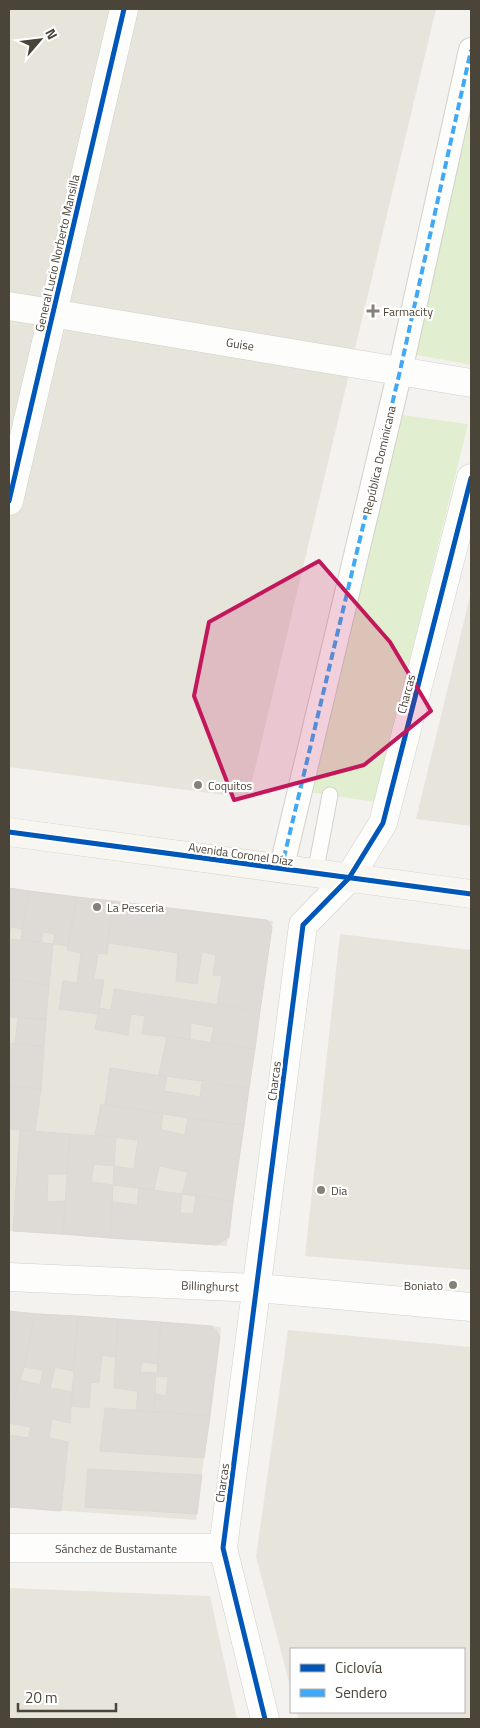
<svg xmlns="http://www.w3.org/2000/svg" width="480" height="1728" viewBox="0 0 480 1728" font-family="'Titillium Web',sans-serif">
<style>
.residential{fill:#e7e4dc}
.green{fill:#e1eecf}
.building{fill:#dedbd6;stroke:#dcd9d4}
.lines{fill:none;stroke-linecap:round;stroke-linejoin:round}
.service-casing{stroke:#d2d0cb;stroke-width:17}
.pedestrian-casing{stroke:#d2d0cb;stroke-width:26}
.minor-casing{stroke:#d2d0cb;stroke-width:29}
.secondary-casing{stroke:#d3cfc5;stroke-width:29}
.service{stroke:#fdfdfc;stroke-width:15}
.pedestrian{stroke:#fdfdfc;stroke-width:24}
.minor{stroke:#fdfdfc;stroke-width:28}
.secondary{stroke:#f7f6f1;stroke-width:28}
.quiet{stroke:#3fa9f5;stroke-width:4;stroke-dasharray:8 4;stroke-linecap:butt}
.cycleway-casing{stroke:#fff;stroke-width:8}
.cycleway{stroke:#0057b8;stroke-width:5}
.marked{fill:#c2185b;fill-opacity:0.2;stroke:#c2185b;stroke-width:4;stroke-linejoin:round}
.poi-dot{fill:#868178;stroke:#fff;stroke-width:2}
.labels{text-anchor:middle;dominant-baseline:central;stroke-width:4.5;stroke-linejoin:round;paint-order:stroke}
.street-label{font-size:12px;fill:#4b4439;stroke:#fff}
.poi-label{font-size:12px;fill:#4b4439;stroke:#fff;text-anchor:start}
</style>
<rect width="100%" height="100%" fill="#f4f2ee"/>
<path class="residential" d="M9,9h427l-188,789 -239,-31z
M471,592v234l-55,-7z
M9,888l264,33 -46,325 -218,-15z
M340,934l131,16v320l-166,-14z
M9,1311l212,16 -25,193 -187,-13z
M288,1330l183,17v372h-172l-2,-7h167v-63h-173v40l-35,-132z
M9,1588l201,8 27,123h-228z"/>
<path class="green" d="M471,92v273l-59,-11z
M401,415l67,9 -93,378 -66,-10z"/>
<path class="building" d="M9,888l20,3 -7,38 -11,-2 -2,12z
M29,891l48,6 -9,49 -15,-2 2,-10 -12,-2 -2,11 -20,-3z
M77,897l36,4 -6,53 -9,-1 -4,26 10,1 -6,34 -39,-5 4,-28 14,2 4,-30 -14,-3z
M113,901l154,19 5,7 -12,84 -43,-7 5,-28 -9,-1 3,-20 -14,-3 -5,32 -21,-3 2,-28 -70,-10z
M9,939l44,5 -4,41 -40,-6z
M9,979l40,6 -3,34 -37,-2z
M114,989l146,22 -5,38 -44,-7 3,-15 -23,-4 -1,16 -48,-5 3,-18 -14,-2 -3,21 -33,-6 4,-21 12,2z
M18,1018l28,1 -2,28 -29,-3z
M167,1036l88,13 -6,39 -90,-13z
M9,1043l35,4 -3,42 -32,-3z
M110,1068l57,9 -3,14 36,6 2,-14 47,5 -5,37 -56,-7 -83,-14z
M9,1086l32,3 -6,42 -26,-2z
M101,1104l62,9 -2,17 24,5 3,-17 56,7 -11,76 -51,-7 6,-22 -29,-6 -5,24 -41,-5 1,-19 20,3 4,-29 -43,-5z
M20,1130l50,4 -3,40h-19l-1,28 18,-1 -2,33 -50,-3z
M70,1134l46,3 -2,29 -20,-2 -3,18 22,3 -3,53 -47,-4z
M139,1188l43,6 -2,19 13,1 3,-18 37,5 -4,36 -12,8 -107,-7 2,-36 25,3z
M9,1311l26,3 -11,53 -14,44h-1z
M35,1314l43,2 -5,55 -18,-4 -5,21 22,4 -2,31 -18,-4 -3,19 19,4 -7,69 -52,-4v-72l19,3 3,-11 -22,-4v-7l10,-36 21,5 3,-15 -19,-3z
M78,1316l40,3 -2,38 -14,-2 -3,28 -8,-1 -2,26 -18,-2z
M118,1319l43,3 -4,42 -15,-2 -2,10 16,1 -2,39 -18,-1 2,-20 -24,-3z
M161,1322l51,4 8,10 -10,80 -56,-4 1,-18 11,2 2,-19 -11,-1z
M105,1408l105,8 -6,42 -104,-7z
M88,1469l114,6 -5,39 -112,-7z"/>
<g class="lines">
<g class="service-casing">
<path id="service" d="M315,874l15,-79"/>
</g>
<g class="pedestrian-casing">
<path id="pedestrian" d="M281,870l119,-499 71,-321"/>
</g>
<g class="minor-casing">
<path id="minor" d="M9,306l462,77
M9,501l115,-492
M9,1277l249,11 213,19
M9,1548h214
M265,1719l-42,-171 80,-623 46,-47 34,-55 88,-345"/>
</g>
<g class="secondary-casing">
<path id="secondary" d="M9,832l462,62"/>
</g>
<use href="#service" class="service"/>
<use href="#pedestrian" class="pedestrian"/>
<use href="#minor" class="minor"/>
<use href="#secondary" class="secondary"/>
<path class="quiet" d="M281,870l119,-499 71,-321"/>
<g class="cycleway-casing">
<path id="cycleway" d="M9,501l115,-492
M9,832l462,62
M265,1719l-42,-171 80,-623 46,-47 34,-55 88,-345"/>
</g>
<use href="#cycleway" class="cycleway"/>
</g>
<path class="marked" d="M319,561l71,81 41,69 -67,54 -130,35 -40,-104 15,-74z"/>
<g class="poi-dot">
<path d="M370.5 303.5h5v5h5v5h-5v5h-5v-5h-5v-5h5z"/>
<circle cx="198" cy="785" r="5"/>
<circle cx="97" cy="907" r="5"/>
<circle cx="321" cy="1190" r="5"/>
<circle cx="453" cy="1285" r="5"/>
</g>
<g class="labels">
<g class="street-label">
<text transform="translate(57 253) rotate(-77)">General Lucio Norberto Mansilla</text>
<text transform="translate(240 344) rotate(9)">Guise</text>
<text transform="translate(379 460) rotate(-77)">República Dominicana</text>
<text transform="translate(406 694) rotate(-75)">Charcas</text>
<text transform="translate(241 854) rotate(8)">Avenida Coronel Díaz</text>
<text transform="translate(274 1081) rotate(-83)">Charcas</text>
<text transform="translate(210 1286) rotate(2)">Billinghurst</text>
<text transform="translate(222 1483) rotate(-82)">Charcas</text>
<text x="116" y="1548">Sánchez de Bustamante</text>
</g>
<g class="poi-label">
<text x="383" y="311">Farmacity</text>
<text x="208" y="785">Coquitos</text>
<text x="107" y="907">La Pesceria</text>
<text x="331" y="1190">Dia</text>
<text x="443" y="1285" text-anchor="end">Boniato</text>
</g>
</g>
<rect width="480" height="1728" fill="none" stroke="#4b4439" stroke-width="20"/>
<rect x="290" y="1648" width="175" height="65" fill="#ffffff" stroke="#b7b4b0"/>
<rect x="300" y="1664" width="25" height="8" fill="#0057b8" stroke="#b7b4b0"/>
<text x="335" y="1673" font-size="15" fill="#4b4439">Ciclovía</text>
<rect x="300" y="1689" width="25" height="8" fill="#3fa9f5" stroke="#b7b4b0"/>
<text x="335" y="1698" font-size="15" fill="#4b4439">Sendero</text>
<g transform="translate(40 40) rotate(62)" stroke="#ffffff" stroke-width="4" paint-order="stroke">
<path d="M0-4L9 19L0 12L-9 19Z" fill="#4b4439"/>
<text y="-8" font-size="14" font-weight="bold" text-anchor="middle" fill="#4b4439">N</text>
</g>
<path d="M18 1703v8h98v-8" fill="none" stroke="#4b4439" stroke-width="2.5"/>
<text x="25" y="1703" font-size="15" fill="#4b4439" stroke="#ffffff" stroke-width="4" paint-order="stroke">20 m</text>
</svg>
